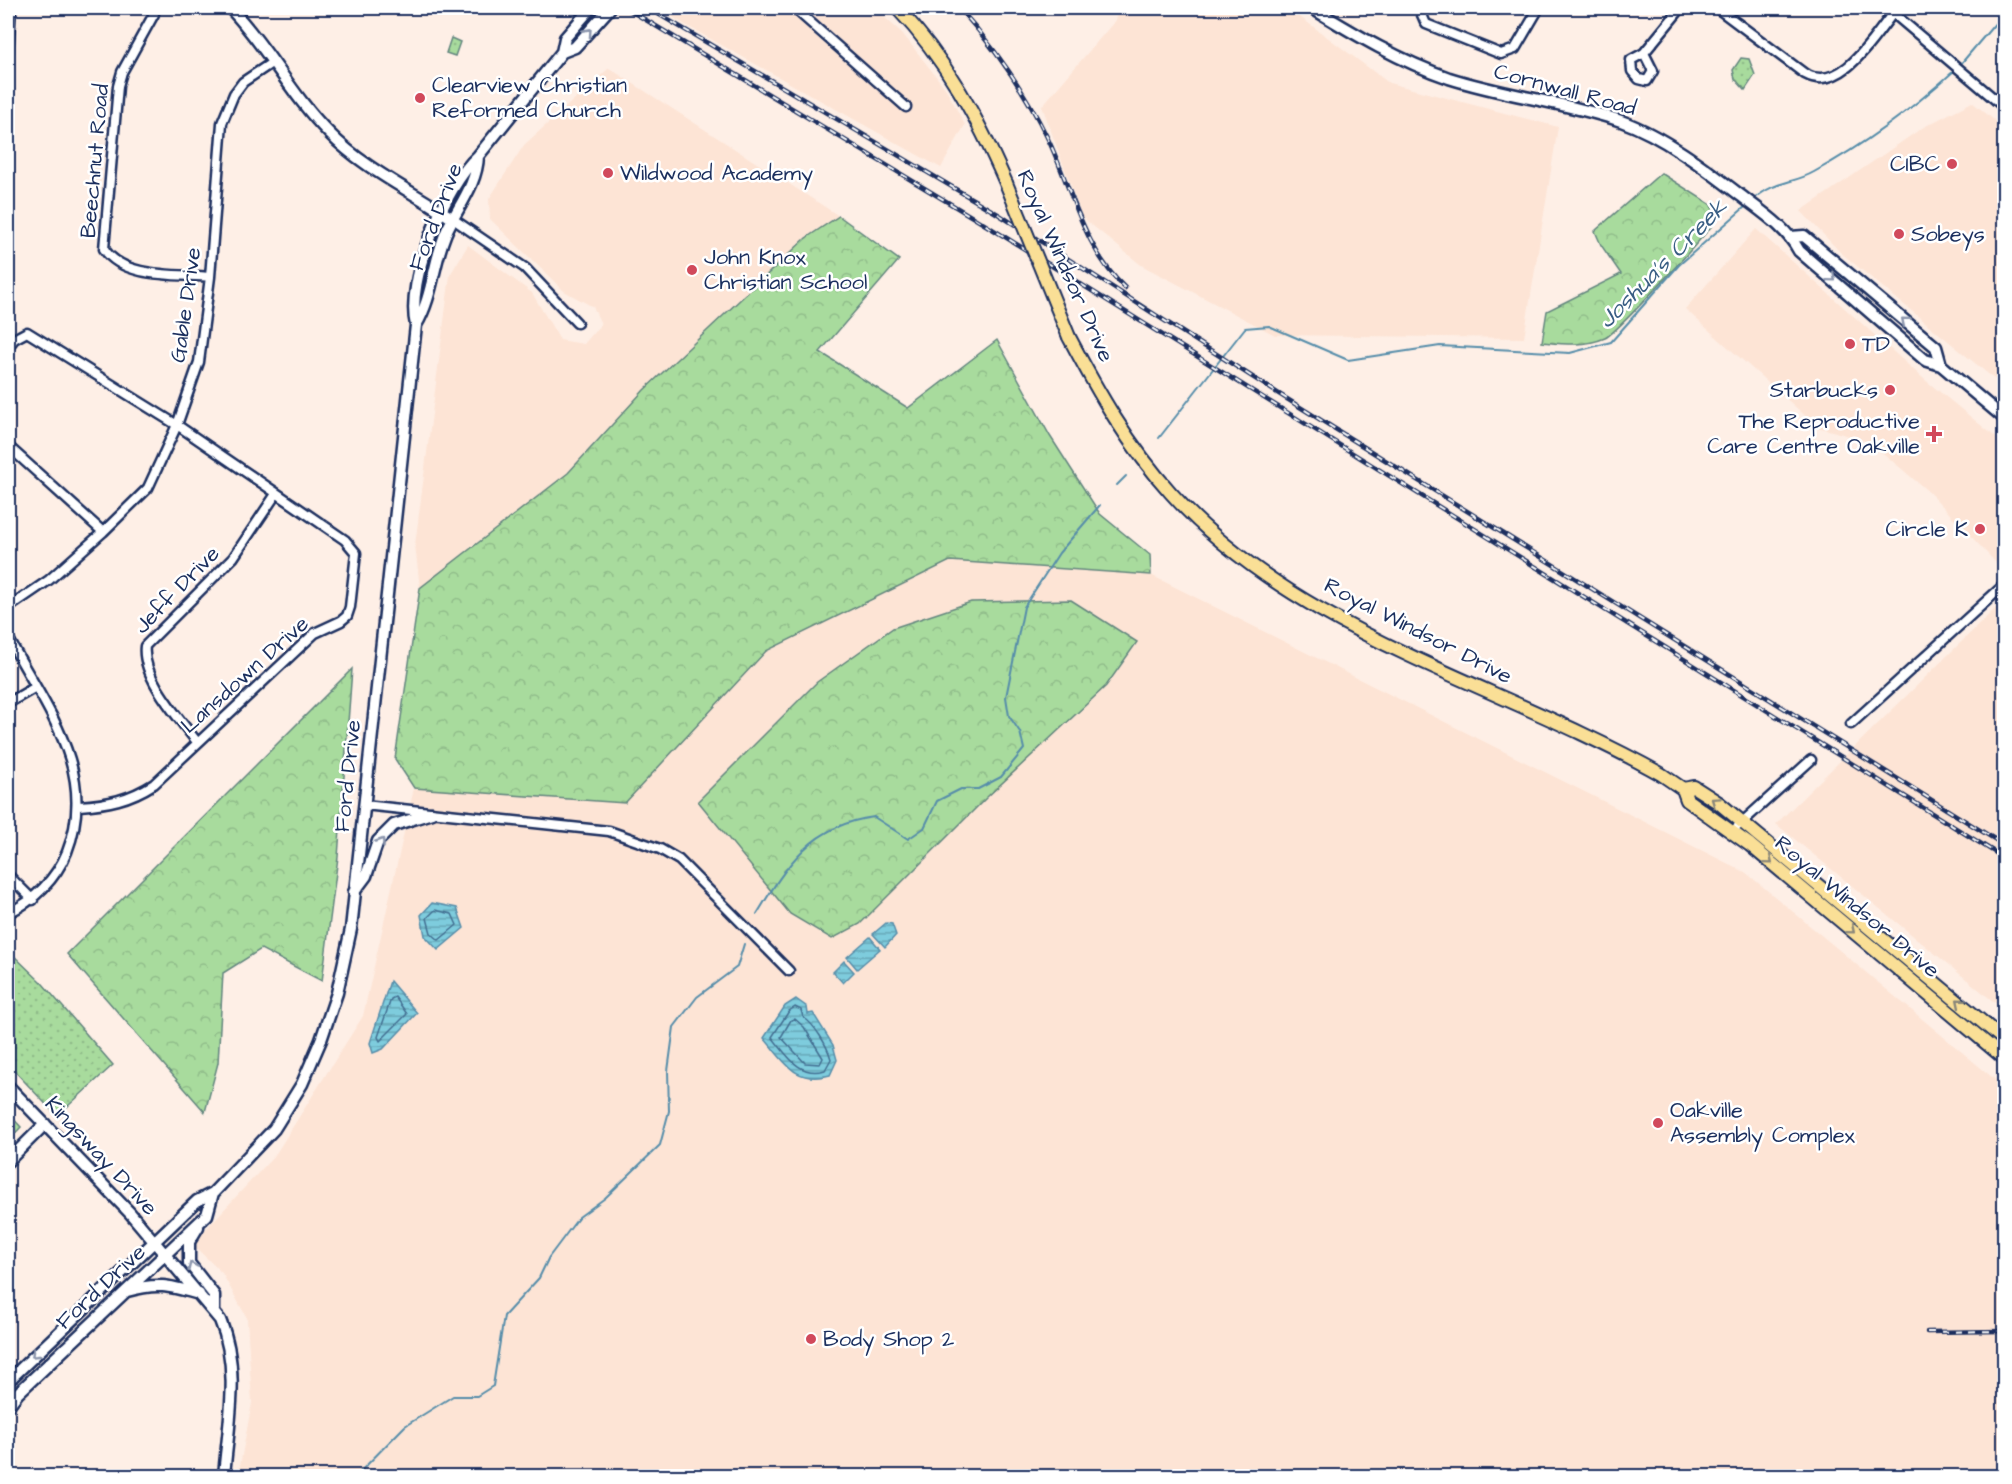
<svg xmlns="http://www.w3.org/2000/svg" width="2012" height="1484" viewBox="0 0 2012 1484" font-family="'Architects Daughter',sans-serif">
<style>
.built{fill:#fde4d5;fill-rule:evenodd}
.green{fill:url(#green-dots);stroke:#62857e;stroke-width:1.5}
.forest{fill:url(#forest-crowns);stroke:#62857e;stroke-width:1.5}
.water{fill:url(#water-rules);stroke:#568daa;stroke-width:1.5}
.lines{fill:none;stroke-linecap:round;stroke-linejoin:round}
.shore{stroke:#436e91;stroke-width:1.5}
.stream{stroke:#568daa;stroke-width:2}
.street-casing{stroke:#1b2f5e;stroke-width:13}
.secondary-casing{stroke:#1b2f5e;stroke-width:15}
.primary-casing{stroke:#1b2f5e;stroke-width:16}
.street{stroke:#fff;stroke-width:8}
.secondary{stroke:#fff;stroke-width:10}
.primary{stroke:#fadf96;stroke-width:12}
.rail-casing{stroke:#1b2f5e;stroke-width:4.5}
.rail{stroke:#fff;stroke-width:2;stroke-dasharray:7;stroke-linecap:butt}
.primary-bridge-casing{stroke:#1b2f5e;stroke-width:16;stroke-linecap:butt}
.primary-bridge{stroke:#fadf96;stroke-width:12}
.oneway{stroke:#8d97ae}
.oneway2{stroke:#8a877a}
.poi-dot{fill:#d1495b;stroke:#fff;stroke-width:2}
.labels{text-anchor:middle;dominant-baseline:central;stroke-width:5;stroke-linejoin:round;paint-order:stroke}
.poi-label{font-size:22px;fill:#1b2f5e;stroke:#fff;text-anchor:start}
.street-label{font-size:22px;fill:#1b2f5e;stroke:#fff}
.water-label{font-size:24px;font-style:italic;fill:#395e84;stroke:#fff}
</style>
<defs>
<pattern id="green-dots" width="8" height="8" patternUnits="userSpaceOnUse" patternTransform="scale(1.5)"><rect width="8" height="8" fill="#a8db9d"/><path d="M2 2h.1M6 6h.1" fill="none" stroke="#90bc8a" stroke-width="1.8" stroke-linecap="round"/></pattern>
<pattern id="forest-crowns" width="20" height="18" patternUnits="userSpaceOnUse" patternTransform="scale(1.5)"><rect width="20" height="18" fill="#a8db9d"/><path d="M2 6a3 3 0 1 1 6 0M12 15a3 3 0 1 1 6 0" fill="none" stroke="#90bc8a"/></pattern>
<pattern id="water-rules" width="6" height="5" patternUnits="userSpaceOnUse" patternTransform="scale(1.5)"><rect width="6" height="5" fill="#7eccdd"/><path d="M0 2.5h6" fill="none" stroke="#66a6b6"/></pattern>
</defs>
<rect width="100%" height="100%" fill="#feefe6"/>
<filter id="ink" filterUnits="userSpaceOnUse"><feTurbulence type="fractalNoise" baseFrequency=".0167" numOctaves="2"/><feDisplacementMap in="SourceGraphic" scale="12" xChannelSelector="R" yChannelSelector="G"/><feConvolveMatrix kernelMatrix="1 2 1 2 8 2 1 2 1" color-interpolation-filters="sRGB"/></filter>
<g filter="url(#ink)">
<path class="built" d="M659,8h215l28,25 44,56 19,36 -24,43 -259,-145z
M1120,8h168l101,75 169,44 -34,211 -249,-3 -134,-70 -59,-48 -40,-111 72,-84z
M609,68l230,148 -33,22 -162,152 -76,83 -148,115 -5,-43 35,-270 18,-30 64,48 28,47 24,4 17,-20 -8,-17 -29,-16 -74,-72 -1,-20 35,-54z
M1972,102l32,26v259l-164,-135 -39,-41 121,-83z
M1756,229l168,150 80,65v118l-4,5 -70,-74 -60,-51 -52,-15 -133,-118z
M951,560l200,15 594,297 259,215v389h-1766l14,-73 -5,-85 -25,-45 -30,-29 83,-89 88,-139 51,-228 211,15 141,-152zM1137,642l-31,44 -120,112 -126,126 -28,15z
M2004,600v410l-228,-186z"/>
<path class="green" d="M451,38l9,4 -5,14 -9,-3z
M1741,58l8,1 6,16 -10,15 -10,-11 -2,-9z
M8,950l35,34 70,81 -56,51 -49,-52v-55l5,-5 -5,-7z
M8,1113l13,14 -13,14z"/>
<path class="forest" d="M1661,173l49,31 8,14c-12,16 -101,115 -113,120 -21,9 -42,6 -63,4l5,-31 74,-37 -20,-29 -6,-14z
M839,216l60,44 -79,92 88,56 89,-68 53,96 50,78 50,41 1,20 -201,-14 -184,90 -141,152 -211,-15 -19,-29 25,-171 148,-115 76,-83 162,-152z
M1071,600l66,42 -31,44 -120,112 -126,126 -28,15 -42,-25 -92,-113 119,-119 76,-54 78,-26z
M352,669l-14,188 -16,124 -61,-32 -38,24 -5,90 -13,49 -138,-158z"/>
<path class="water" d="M432,903l25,5 7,20 -26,22 -13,-14 -4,-21z
M886,923l6,1 4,11 -11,12 -12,-13z
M870,937l10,12 -23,20 -10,-12z
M844,961l10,11 -11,11 -10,-11z
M390,981l27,32 -34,36 -10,4 -3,-10z
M796,999l11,8 1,7 5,-1 20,32 4,15 -7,15c-35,10 -45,-13 -66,-37l21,-32z"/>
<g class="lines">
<path class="shore" d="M435,910l17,4 5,11 -18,15 -8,-7 -4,-15z
M395,997l12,17 -27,27 -2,-4 13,-38z
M795,1007l6,3 2,7c12,8 24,28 28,42l-6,11c-26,8 -38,-15 -53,-33l17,-26z
M795,1019l9,8 19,31 -3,6 -15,-1 -24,-26 10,-17z"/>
<path class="stream" d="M1959,66l45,-53
M1753,200c22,-20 40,-16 61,-28 53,-29 97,-62 141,-102
M1159,438l86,-110 24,-2 79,34 92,-14 130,7 41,-11 68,-77 67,-59
M1117,485l9,-9
M757,914c30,-50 55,-89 117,-97l34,22 16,-11 13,-27 24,-12h17l23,-12 23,-28 -4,-17 -11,-16 -3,-19 18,-90 35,-54 41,-48
M356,1476l49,-50 48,-30h24l16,-10 11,-70 35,-38 10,-21 30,-40 26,-19 55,-53 9,-34 -1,-40 6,-44 23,-30 40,-30 7,-23"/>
<g class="street-casing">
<path id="street" d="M154,8v6l-32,58 -4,14 -14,163c20,30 73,25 106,28
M794,8l112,99
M1419,8l7,16 75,30 14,-5 24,-41
M1717,8l88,66c37,20 69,-38 89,-62
M1887,8l117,99
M8,52l3,-44
M1644,53l9,18 -6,10 -8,-2 -7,-8 -1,-11 13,-7 37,-45
M453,219l72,49 52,55
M8,347l6,-8 13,-7 150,93 168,115 11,13 -6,54 -3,9 -6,5 -26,12 -161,151c-25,16 -46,20 -75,22
M8,446l95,86
M8,608l41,-28 54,-48 45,-44 29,-63 22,-63 11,-85 12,-154 12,-29 9,-12 30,-20
M8,637c36,69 91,134 59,215 -11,27 -33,49 -59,61
M8,703l26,-15
M1851,724l153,-139
M197,742c-18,-24 -56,-65 -52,-96l88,-88 43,-64
M364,805l245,26 51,18 19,11 110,111
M1738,826l73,-66
M8,875l25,25"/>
</g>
<g class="secondary-casing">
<path id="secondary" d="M230,8c37,38 61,87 99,125 35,36 83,58 124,86
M1312,8c44,27 88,53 137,70 56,18 116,24 172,43 42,15 84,47 119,74 22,17 46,32 59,56l126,109 16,5 63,53
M562,52l3,-14 26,-30
M1791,237l13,-1 132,111 5,18
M416,325c18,-30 17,-66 32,-97 12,-24 29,-45 30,-72
M354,892l12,-16 12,-35 16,-16 38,-12
M8,1086l122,127 90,107c21,49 8,105 4,156
M8,1161l37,-37
M198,1227l-9,15v21l25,32v15
M127,1291c31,-9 43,-5 72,3
M8,1381l189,-180 16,-8 61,-64 28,-45 19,-44 16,-47 14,-64 65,-604c-11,-44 29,-139 62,-169l84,-104 13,-5 35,-39
M8,1406l10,-13 189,-178 6,-22"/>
</g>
<g class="primary-casing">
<path id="primary" d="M897,8c49,51 81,111 109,175
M1069,337c30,57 59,108 102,156 126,141 330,191 490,281l22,15 4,11 63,45 254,213
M1683,789l11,-2 25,16 285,237"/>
</g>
<use href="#street" class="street"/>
<use href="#secondary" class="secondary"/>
<use href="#primary" class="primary"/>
<g class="rail-casing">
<path id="rail" d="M626,8l363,219 1015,631
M648,8l350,206 281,180 725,451
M959,8c36,40 66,83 89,131 24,51 36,110 77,149
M1927,1332l77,-1"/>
</g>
<use href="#rail" class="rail"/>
<g class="primary-bridge-casing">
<path id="primary-bridge" d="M1006,183l63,154"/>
</g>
<use href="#primary-bridge" class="primary-bridge"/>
</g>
<defs><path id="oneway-chevron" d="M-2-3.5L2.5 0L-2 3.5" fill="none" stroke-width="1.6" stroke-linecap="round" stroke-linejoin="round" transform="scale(1.5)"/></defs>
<g class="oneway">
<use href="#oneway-chevron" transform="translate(588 32) rotate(-48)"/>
<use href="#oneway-chevron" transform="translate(1832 278) rotate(40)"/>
<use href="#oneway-chevron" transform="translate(1905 321) rotate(-140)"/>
<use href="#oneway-chevron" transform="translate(381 842) rotate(-56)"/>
<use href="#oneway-chevron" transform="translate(192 1266) rotate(-114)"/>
<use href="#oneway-chevron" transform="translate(35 1354) rotate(136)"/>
</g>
<g class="oneway2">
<use href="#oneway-chevron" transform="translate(1715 801) rotate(-145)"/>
<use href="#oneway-chevron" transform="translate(1769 861) rotate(40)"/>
<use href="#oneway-chevron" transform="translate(1851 930) rotate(40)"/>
<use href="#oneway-chevron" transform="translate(1960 1002) rotate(-140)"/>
</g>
</g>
<g class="poi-dot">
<circle cx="420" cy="98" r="6"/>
<circle cx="1952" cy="164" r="6"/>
<circle cx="608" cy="173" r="6"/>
<circle cx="1899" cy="234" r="6"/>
<circle cx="692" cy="270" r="6"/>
<circle cx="1850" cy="344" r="6"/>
<circle cx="1890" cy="390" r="6"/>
<path d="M1931 425h6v6h6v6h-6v6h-6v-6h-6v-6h6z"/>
<circle cx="1980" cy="529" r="6"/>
<circle cx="1658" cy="1123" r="6"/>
<circle cx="811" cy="1339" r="6"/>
</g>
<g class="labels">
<g class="poi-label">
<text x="432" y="85">Clearview Christian<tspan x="432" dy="25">Reformed Church</tspan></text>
<text x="1940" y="164" text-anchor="end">CIBC</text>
<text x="620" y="173">Wildwood Academy</text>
<text x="1911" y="234">Sobeys</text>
<text x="704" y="257">John Knox<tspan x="704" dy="25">Christian School</tspan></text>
<text x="1862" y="344">TD</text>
<text x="1878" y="390" text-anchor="end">Starbucks</text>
<text x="1920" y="421" text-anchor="end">The Reproductive<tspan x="1920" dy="25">Care Centre Oakville</tspan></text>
<text x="1968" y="529" text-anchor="end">Circle K</text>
<text x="1670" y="1110">Oakville<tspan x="1670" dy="25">Assembly Complex</tspan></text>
<text x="823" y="1339">Body Shop 2</text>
</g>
<g class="street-label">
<text transform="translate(1565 90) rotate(15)">Cornwall Road</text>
<text transform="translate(95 161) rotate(-85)">Beechnut Road</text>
<text transform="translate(436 217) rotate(-69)">Ford Drive</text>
<text transform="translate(1065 266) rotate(66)">Royal Windsor Drive</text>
<text transform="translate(186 305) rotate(-82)">Gable Drive</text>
<text transform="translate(177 590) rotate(-46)">Jeff Drive</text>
<text transform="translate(1418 631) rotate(27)">Royal Windsor Drive</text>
<text transform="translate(245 675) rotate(-42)">Lansdown Drive</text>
<text transform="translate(348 776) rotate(-84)">Ford Drive</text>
<text transform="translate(1857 907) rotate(40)">Royal Windsor Drive</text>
<text transform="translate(101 1156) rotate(47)">Kingsway Drive</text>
<text transform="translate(101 1287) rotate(-43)">Ford Drive</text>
</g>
<g class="water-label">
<text transform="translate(1663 264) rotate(-45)">Joshua's Creek</text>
</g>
</g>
<rect width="2012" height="1484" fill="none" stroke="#fff" stroke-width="30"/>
<rect x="15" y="15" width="1982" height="1454" fill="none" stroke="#1b2f5e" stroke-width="2" filter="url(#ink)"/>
</svg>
